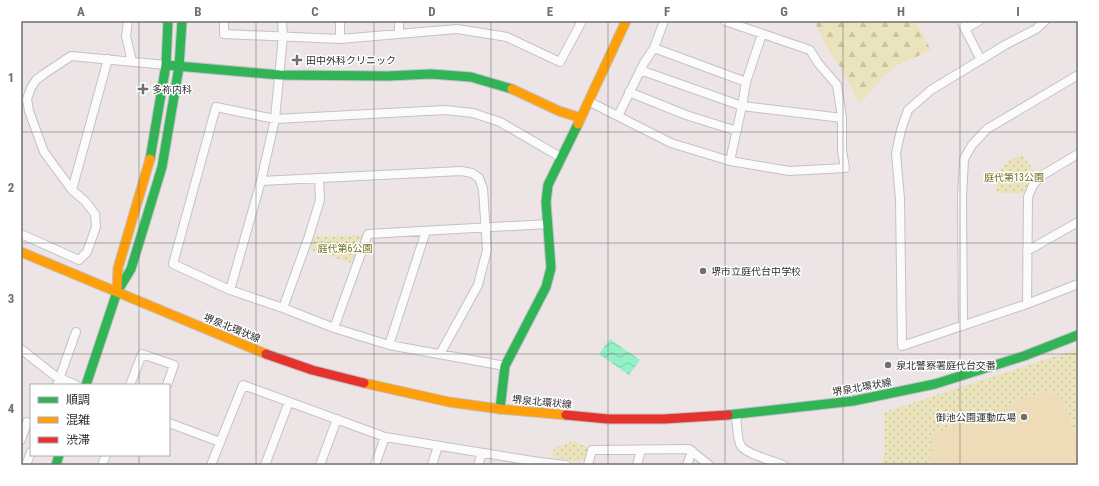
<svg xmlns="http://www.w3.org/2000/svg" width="1099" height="486" viewBox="0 0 1099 486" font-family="'Roboto Condensed','Noto Sans JP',sans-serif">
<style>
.grass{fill:url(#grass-dots)}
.forest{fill:url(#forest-firs)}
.pitch{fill:#eedcb9}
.water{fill:url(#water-waves)}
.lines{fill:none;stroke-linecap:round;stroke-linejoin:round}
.street-casing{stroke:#c4c2c4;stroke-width:10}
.fast-casing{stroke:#c4c2c4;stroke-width:11}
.slow-casing{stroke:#c4c2c4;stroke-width:11}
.jam-casing{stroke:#c4c2c4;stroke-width:11}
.street{stroke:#fcfbfb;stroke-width:8}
.fast{stroke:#30b455;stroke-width:9}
.slow{stroke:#ff9f0a;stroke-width:9}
.jam{stroke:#e5322d;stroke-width:9}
.grid{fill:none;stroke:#706e6e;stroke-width:1;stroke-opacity:0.55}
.poi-dot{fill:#706e6e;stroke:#fff;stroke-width:1.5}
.labels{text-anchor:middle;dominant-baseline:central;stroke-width:3;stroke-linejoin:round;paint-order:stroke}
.poi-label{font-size:10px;fill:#2e2e2e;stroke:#fff;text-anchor:start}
.park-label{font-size:10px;fill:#6b7117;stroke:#fff}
.street-label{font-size:10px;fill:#2e2e2e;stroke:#fff}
.neatline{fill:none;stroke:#706e6e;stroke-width:1.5}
.grid-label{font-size:13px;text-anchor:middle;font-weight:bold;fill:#706e6e}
</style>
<defs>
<pattern id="grass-dots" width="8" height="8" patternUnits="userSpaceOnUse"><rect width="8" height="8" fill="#eae3bc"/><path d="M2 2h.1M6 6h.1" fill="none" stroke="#c9c3a2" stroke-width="1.8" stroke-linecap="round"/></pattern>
<pattern id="forest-firs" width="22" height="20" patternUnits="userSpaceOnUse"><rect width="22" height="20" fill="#eae3bc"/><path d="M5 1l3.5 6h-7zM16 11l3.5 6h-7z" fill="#c9c3a2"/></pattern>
<pattern id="water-waves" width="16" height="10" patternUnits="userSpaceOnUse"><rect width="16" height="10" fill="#94f1c6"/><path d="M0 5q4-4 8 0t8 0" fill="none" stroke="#80cfaa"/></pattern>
</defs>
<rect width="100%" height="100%" fill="#ece4e5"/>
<path class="grass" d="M1022,154l14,20 -7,7 -5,12h-28c2,-25 4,-28 26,-39z
M362,235l-10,28 -42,-13 5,-13z
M1078,349v116h-197l3,-9v-44z
M574,441l14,7 -2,9 -4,4 -4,1 -28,-6 5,-9z"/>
<path class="forest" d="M814,21h101l16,29 -35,16 -14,12 -22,26 -21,-39 -12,-18z"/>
<path class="pitch" d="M1046,391l16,7 16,42v25h-148l1,-30z"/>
<path class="water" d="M610,339l30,21 -11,15 -30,-21z"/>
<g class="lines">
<g class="street-casing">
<path id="street" d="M128,21l-2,15 6,26
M224,21v13l116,5 117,-10 50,8 53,25 22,-41
M340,21v18
M399,21v13
M961,21l20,39
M1045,21l-9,8 -31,16 -74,45 -23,20 -7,20 -5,23 4,46 2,147 125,-42 51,-20
M965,29l14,-8
M654,48l92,34
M640,70l102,36 100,12
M629,92l57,23 51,16
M588,101l83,42 59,18 59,10 56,-3 -3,-17v-33l-5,-33 -19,-22 -8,-13 -85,-29
M618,116l26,-53 10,-15 10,-27
M730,161l12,-55 4,-24 16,-48
M261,181l200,-10 11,2 7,5 4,11 4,61 -9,35 -38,69
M72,190l36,-131
M548,224l-180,10 -34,94 -51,-20 -53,-18 -57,-26 43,-157 59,12 170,-9 28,3 27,9 62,36
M21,234l58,26 8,-8 9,-25 -1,-13 -10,-13 -13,-11 -28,-38 -15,-41 -2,-12 4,-11 5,-8 8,-6 27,-18 95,9
M1027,251l51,-29
M230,290l31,-109 14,-62 8,-83 -1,-15
M1027,304l1,-107 5,-12 8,-9 37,-22
M283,308l26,-72 11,-36 -1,-22
M963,326l-1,-130 2,-37 8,-14 15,-16 91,-54
M334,328l55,17 116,21
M389,345l37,-114
M21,349l34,27 21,9
M57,385l19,-53
M130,385l12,-31 32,11 -7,20
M736,415c1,8 1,25 5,31 5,8 33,15 42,19
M169,423l51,19
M21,440l6,-18
M26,465l5,-13
M102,465l4,-10
M211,465l32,-80 142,52 154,25 27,3
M265,465l24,-63
M320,465l17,-46
M375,465l10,-28
M432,465l6,-19
M478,465l4,-12
M588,465l4,-15 97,-1 20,16
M637,465l4,-15
M687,465l5,-14"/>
</g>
<g class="fast-casing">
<path id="fast" d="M166,65l114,10 108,1 43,-2 40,3 41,12
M150,159l16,-94 2,-44
M86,385l31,-93 14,-23 31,-102 17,-100 3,-46
M500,409l5,-43 41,-79 5,-19 -5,-66 2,-17 30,-61
M728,415l125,-14 82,-17 89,-28 54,-21
M56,465l3,-10"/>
</g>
<g class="slow-casing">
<path id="slow" d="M512,89l47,22 22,7
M578,124l48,-103
M21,252l245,102
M117,291l1,-23 32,-109
M364,383l85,19 51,7 66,6"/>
</g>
<g class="jam-casing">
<path id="jam" d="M266,354l46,16 52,13
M566,415l42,4h56l64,-4"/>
</g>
<use href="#street" class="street"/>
<use href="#fast" class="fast"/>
<use href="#slow" class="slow"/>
<use href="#jam" class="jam"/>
</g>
<path class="grid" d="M139,21v364M256,21v444M374,21v444M491,21v444M608,21v444M725,21v444M843,21v444M960,21v444M21,132h1057M21,243h1057M21,354h1057M139,455v10"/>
<g class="poi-dot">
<path d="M295 54h4v4h4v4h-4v4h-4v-4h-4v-4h4z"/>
<path d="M141 83h4v4h4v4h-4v4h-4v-4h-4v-4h4z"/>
<circle cx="703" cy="271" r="4"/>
<circle cx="888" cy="365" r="4"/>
<circle cx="1024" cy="417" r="4"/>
</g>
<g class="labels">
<g class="poi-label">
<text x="306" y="60">田中外科クリニック</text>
<text x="152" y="89">多祢内科</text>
<text x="711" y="271">堺市立庭代台中学校</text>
<text x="896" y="365">泉北警察署庭代台交番</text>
<text x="1016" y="417" text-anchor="end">御池公園運動広場</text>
</g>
<g class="park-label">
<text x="1014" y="177">庭代第13公園</text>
<text x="345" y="248">庭代第6公園</text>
</g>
<g class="street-label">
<text transform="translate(232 328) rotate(22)">堺泉北環状線</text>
<text transform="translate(862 387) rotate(-10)">堺泉北環状線</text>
<text transform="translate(542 402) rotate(5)">堺泉北環状線</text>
</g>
</g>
<rect width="1099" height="486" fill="none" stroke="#ffffff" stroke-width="44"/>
<rect x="30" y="384" width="140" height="72" fill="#ffffff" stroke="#ababab"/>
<rect x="38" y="397" width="20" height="6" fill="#30b455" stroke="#ababab"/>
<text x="66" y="404" font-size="12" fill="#2e2e2e">順調</text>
<rect x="38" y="417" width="20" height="6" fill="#ff9f0a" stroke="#ababab"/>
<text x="66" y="424" font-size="12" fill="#2e2e2e">混雑</text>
<rect x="38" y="437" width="20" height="6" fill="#e5322d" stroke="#ababab"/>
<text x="66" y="444" font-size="12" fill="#2e2e2e">渋滞</text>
<rect x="22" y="22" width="1055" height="442" class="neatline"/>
<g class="grid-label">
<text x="81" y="16">A</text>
<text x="198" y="16">B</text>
<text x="315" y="16">C</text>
<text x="432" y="16">D</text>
<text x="550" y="16">E</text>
<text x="667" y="16">F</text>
<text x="784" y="16">G</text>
<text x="901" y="16">H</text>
<text x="1018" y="16">I</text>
<text x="11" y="82">1</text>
<text x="11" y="192">2</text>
<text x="11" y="303">3</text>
<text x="11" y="413">4</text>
</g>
</svg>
